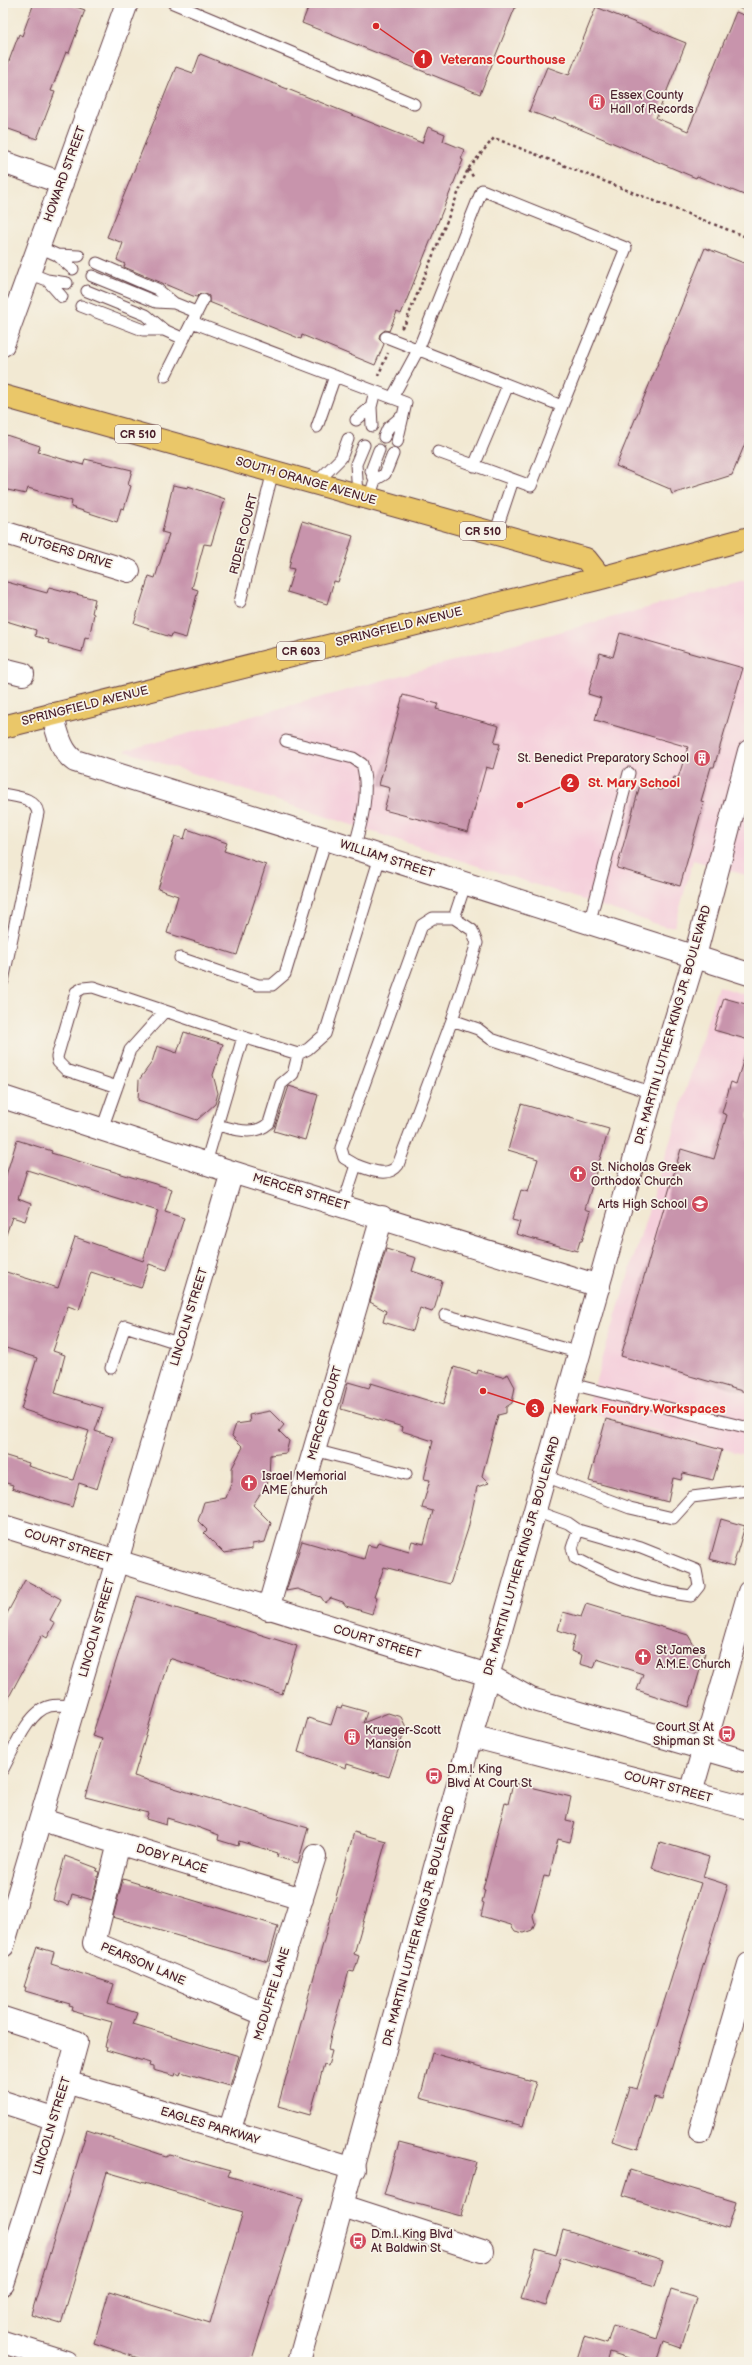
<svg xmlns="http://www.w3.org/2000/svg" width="752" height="2365" viewBox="0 0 752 2365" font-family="'Balsamiq Sans',sans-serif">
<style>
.built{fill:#f5cfdb}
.building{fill:#c894ac}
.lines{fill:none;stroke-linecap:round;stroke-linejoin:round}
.service-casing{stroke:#633d44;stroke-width:13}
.minor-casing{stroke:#633d44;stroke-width:24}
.tertiary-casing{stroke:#633d44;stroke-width:24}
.primary-casing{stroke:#633d44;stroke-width:24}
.path{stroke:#633d44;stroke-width:2.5;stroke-dasharray:3 3;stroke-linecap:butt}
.service{stroke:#fff;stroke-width:11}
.minor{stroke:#fff;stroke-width:22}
.tertiary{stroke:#fff;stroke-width:22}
.primary{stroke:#eac769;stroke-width:22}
.labels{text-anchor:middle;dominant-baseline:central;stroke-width:3.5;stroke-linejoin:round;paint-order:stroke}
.shield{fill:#f7f3e8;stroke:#7e5f64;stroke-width:1}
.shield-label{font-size:11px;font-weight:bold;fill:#4a1f2b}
.poi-label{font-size:12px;fill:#4a1f2b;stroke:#f7f3e8;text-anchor:start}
.street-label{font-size:12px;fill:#4a1f2b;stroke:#f7f3e8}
.leader{fill:none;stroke:#d62828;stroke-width:1.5}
.callout-dot{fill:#d62828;stroke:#f7f3e8;stroke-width:1.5}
.mark-label{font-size:12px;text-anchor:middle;font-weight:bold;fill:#fff}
.callout-label{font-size:13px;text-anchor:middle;font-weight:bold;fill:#d62828;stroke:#f7f3e8;stroke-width:3.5;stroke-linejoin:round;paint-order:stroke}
</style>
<rect width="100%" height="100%" fill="#f7f3e8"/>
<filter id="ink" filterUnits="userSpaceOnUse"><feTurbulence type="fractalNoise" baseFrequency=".025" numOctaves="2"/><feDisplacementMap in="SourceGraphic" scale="8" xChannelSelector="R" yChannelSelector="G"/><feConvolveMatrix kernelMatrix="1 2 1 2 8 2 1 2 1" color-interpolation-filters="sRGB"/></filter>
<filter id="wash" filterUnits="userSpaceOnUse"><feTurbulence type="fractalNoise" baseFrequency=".012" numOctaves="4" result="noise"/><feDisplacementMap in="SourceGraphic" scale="16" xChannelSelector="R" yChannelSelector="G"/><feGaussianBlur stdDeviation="0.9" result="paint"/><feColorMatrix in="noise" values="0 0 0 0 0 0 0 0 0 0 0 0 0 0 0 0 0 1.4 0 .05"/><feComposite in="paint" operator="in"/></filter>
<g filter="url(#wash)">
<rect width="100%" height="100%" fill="#f2e9d3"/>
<path class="built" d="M749,580v296l-56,-16 -18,66 -9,1 -542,-176z
M718,986l31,10v460l-163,-44z"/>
<g id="blocks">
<path class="building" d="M34,3h31l20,7 -16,43 -3,-1 -15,39 4,1 -18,47 -34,-12v-50l16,-43 3,2z
M310,3h207l-37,91 -178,-71z
M596,7l90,36 -30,75 32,13 48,-119 13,5v180l-52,-21 -1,2 -142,-60 -1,2 -24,-9 18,-44 22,8z
M200,54l222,89 6,-16 17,7 -2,7 22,9 -4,9 2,1 -62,154 -4,-2 -8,19 -4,-1 -5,4 -1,4 5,6 -9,21 -73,-30 -1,4 -92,-37v-6l-3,-2h-6l-3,3 -4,-1 -69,-29 1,-3 -8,-4 6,-17 -16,-6 69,-170 17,6z
M705,248l44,17v169l-17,41 -60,19 -2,-5 -54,-23z
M3,434l37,12 -2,6 45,13 2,-6 47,11 -4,15 3,1 -7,23 -3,-1 -4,14 -46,-15 1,-6 -44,-13 -2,6 -23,-5z
M173,485l15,3v-2l37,13 -14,46 -7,-1 -12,44 6,2 -12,48 -14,-4 -1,3 -23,-7 1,-2 -15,-5 15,-47 6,2 14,-44 -7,-2z
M302,521l51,15 -10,32 -5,14 -4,-1 -7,23 -40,-12 7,-23 -5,-1 3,-15z
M3,581l44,12 2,-6 46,12 -3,14 2,1 -5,24 -4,-1 -3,15 -34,-9 1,-3 -14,-4 1,-6 -33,-10z
M620,633l123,35 -29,99h-3l-10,34 3,1 -24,84 -63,-18 23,-83 20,5 12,-6 2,-7 4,1 10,-31 -93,-27 6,-22 -13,-4 12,-41 13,4z
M403,695l35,9 -2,5 63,17 -5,17 6,1 -7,25 -7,-2 -18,65 -84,-22 6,-22 -11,-3z
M187,829l40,14 -3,8 42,14 -29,90 -70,-22 11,-37 -20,-7 17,-53 9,3z
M724,998l25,7v35l-35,-10z
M184,1032l39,12 -10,31 5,18 -3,11 -18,16 -59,-20 1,-20 13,-18 5,-16 20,7z
M745,1055l4,1v337l-128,-37 60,-207 33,10 13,-44 -5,-2 9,-31 5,2z
M289,1086l29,9 -13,45 -31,-9z
M521,1104l88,25 -24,80 6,2 -9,30h-2l-3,10 -61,-17 4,-12 -8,-2 9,-30 7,2 10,-33 -30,-9z
M17,1140l35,11 -1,2 121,36 -7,23 19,6 -17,52 -18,-6 -8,24 -50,-16 -12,38 -11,-4 -15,45 12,4 -10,38 48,15 -8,23 18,6 -16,52 -18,-6 -7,24 -60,-19 1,-3 -10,-3v-27l26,8 -1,3 45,14 16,-49 -68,-22 16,-51 -34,-11v-76l55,17 17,-51 68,24 15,-50 -131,-41 -9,29 13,5 -6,17 -13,-4 -6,18 -3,-1v-49z
M386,1249l30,9 -4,13 30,10 -7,26 -3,5 -12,-4 -7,23 -30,-9 3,-11 -16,-9z
M454,1367l23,7 1,-4 24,7 6,-3 7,13 -3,16 -6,4v6l-8,2 -16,61 7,7 -12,4 -9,42 -18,55 -66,-17 -10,30 3,1 -5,16 -26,-8 -3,-4 -12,-4 -6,5 -4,-6 -24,-8 -11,2 16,-50 62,18 4,-14 8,2 2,-5 31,9 3,-10 12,3 9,-33 -11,-3 8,-28 -6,-1 9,-38 -31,-10 1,-4 -62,-18 7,-27 21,6 2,-5 72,22z
M270,1411l14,14 -5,6 10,10 -3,12 -16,2 -1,25 -16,25 18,18 -6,19 -13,2v5l-28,4 -20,-20 3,-3 -9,-9 6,-19 22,-4 6,-17v-13l11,-21 -11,-11 4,-12 14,-2 -1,-7z
M606,1419l116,31 -9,30 -30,-7 -2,7 -8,-2 -5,24 -79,-21z
M721,1519l24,7 -12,40 -23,-7z
M25,1580l36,19 -11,21 5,3 -8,15 -5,-3 -39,73v-87z
M137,1596l160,50 -15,48 -113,-36 -35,118 174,52 -10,35 -21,-6 1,-4 -39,-12 -1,5 -20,-6 1,-5 -19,-7 -33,-10 -1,7 -20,-6 2,-6 -63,-16 17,-58 -10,-3z
M586,1604l102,31 10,17 7,1 -16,54 -52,-17 6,-16 -46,-15 -3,9 -14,-4 2,-9 -11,-4 4,-15 -17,-6 5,-18 18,5z
M342,1705l25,7 -4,11 25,-10 13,4 5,10 -17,50 -42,-13 -1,4 -48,-16 10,-34 23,7 6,-18 4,1z
M513,1783l58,14 -5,23 9,2 -5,20 -12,-3 -9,38 -5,-1 -11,40 2,7 -3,7 -8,3 -9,-2 -4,-6 -30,-9 3,-13 -2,-1 3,-12 -2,-1 22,-86 3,1z
M354,1832l32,9 -32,113 5,2 -5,16 -5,-1 -17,59 -4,20 4,1 -4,15 -4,-1 -14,50 -32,-9z
M660,1842l49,15 -6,20 25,8 -66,214 -8,-2 -16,52 -26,-8 17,-54 8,2 64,-206 -49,-15z
M65,1856l32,12 -1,3 3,1 -7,28 -20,-6 -3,11 -16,-5z
M123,1879l155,47 -10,36 -155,-45z
M37,1947l17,5 -3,12 63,20 -6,20 29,9 -4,11 106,32 -9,30 -49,-14 -1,3 -4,-2 -1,3 -22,-6v-3l-4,-1 1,-3 -44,-13 1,-3 -2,-1 7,-24 -40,-11 1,-4 -4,-1 1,-2 -45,-13 1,-4h-2z
M432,2053l104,29 -13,44 -103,-28z
M87,2130l79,26 3,-2 61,17 -2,5 75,22 -52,164h-89l-10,-3 -5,2 -53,-18 15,-51 101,31 33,-111 -136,-40 -46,152 -30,-9z
M399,2142l77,20 -15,54 -77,-21z
M630,2170l106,32 -8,27 -106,-33z
M563,2230l100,31 -8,25 -94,-29 -15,49 -25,-7 15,-50 20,6z
M671,2290l26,8 -16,50 -17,-6 -7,20h-15l-33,-10 -3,10h-30l8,-25 23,7 6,-19 43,14z"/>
</g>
</g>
<g filter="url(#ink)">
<use href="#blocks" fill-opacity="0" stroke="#633d44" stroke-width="1"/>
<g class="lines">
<g class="service-casing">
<path id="service" d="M173,3l241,101
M39,247l18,8 16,14
M57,255l22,1
M97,263l60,26 17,14 22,9
M29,273l18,7 20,3
M92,276l64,26 18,1
M47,280l15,17
M87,291l59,24 18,15 20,9
M81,306l62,24h21
M192,322l214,81 -9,39
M386,337l176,69 64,-158 -144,-58 -64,160 -26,48
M165,376l38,-76
M356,420l15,-13
M372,426l-1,-19 4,-16
M317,427l18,-51
M384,437l4,-9 13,-11
M438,452l93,34 31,-80
M474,466l34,-81
M375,480l-4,-9 8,-21
M316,483l25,-25 7,-19
M358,495l-2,-31 8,-19
M369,499l6,-19 10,-6 8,-20
M495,534l18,-54
M240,602l33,-131
M286,741l67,17 9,6c8,27 0,58 -8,84
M3,794c13,3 32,3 35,19l-35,168
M454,918l11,-33
M589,924l40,-151
M180,958l78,27h14l13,-11 41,-135
M452,1020l26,9 13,10 162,54
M243,1037l55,17 10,-5 17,-15 55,-177
M117,1087l-51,-17 -8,-8 -1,-5 19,-65 7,-4 10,-1 72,24
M217,1125c17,4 37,12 52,-2l12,-39 12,-10 5,-20
M102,1129l28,-79 35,-39 78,26 -37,126
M343,1205l13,-40 -12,-7 -3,-10 81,-223 11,-7h21l18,12 5,13 -25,77 -54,145c-10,14 -30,4 -42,0
M445,1315l135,38
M111,1368l14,-42 56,18
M571,1384l178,44
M314,1450l92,24
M545,1476l85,32 43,10 19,-21 57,-7
M535,1511l33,12 10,7 63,18 55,22 3,16 -8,10c-41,-5 -80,-19 -116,-38l-3,-10 6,-18
M3,1769c10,-18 25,-58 47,-63 7,-2 17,0 24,0"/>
</g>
<g class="minor-casing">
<path id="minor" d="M3,162l59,21
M3,345l124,-342
M3,532l126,39
M3,669l20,5
M3,1097l229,75 367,114
M268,1609l114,-392
M691,1793l58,-201
M42,1820l260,79
M119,1843l-25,100 172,72
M3,1946l229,-774
M3,2018l74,24 -21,77 -53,165
M66,2082l288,87
M3,2102l53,17
M229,2132l86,-276
M700,2132l49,-168
M343,2206l139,45"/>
</g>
<g class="tertiary-casing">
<path id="tertiary" d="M52,714c5,16 8,37 23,47l251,78 423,135
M3,1526l485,149 43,24 218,63
M471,1736l278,72
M3,2342l63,20
M299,2362l172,-626 182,-643 42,-137 54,-205"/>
</g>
<g class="primary-casing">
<path id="primary" d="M3,396l583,163 15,19
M3,727l598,-149 148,-40"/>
</g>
<path class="path" d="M728,3l21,8
M468,169l6,9
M401,328l4,-4 63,-155 26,-31 255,100
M378,376l10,-23"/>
<use href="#service" class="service"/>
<use href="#minor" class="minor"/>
<use href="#tertiary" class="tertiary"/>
<use href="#primary" class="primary"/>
</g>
</g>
<defs>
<g id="building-disc" transform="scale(0.9)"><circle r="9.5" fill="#d1495b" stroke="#f7f3e8"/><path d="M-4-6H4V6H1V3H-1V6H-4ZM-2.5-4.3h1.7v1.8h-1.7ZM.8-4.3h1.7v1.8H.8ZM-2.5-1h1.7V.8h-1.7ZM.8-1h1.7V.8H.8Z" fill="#fff"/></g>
<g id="church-disc" transform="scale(0.9)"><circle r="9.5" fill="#d1495b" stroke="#f7f3e8"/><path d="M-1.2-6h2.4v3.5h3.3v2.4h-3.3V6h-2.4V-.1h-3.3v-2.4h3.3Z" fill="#fff"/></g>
<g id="school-disc" transform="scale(0.9)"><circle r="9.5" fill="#d1495b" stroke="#f7f3e8"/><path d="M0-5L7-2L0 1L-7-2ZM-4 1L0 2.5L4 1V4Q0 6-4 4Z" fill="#fff"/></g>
<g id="bus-disc" transform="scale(0.9)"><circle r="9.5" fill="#d1495b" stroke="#f7f3e8"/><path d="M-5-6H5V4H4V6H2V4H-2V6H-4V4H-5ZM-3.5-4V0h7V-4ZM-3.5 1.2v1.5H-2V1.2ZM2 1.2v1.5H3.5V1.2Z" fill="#fff"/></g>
</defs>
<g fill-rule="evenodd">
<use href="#building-disc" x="597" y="102"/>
<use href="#building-disc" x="702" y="758"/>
<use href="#church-disc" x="578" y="1174"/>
<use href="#school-disc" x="700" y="1204"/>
<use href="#church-disc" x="249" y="1483"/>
<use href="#church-disc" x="643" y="1657"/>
<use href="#bus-disc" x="727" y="1734"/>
<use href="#building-disc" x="352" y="1737"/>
<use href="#bus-disc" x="434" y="1776"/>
<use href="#bus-disc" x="358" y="2241"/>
</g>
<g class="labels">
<g class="shield">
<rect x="115" y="425" width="46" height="18" rx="3"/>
<rect x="460" y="522" width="46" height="18" rx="3"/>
<rect x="277" y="642" width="48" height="18" rx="3"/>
</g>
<g class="shield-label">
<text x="138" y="434">CR 510</text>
<text x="483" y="531">CR 510</text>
<text x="301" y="651">CR 603</text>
</g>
<g class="poi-label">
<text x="610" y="95">Essex County<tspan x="610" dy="14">Hall of Records</tspan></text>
<text x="689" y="758" text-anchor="end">St. Benedict Preparatory School</text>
<text x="591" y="1167">St. Nicholas Greek<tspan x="591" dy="14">Orthodox Church</tspan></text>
<text x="687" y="1204" text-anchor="end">Arts High School</text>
<text x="262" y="1476">Israel Memorial<tspan x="262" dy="14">AME church</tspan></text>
<text x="656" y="1650">St James<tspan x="656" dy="14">A.M.E. Church</tspan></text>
<text x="714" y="1727" text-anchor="end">Court St At<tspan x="714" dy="14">Shipman St</tspan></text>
<text x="365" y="1730">Krueger-Scott<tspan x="365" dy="14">Mansion</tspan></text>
<text x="447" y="1769">D.m.l. King<tspan x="447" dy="14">Blvd At Court St</tspan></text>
<text x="371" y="2234">D.m.l. King Blvd<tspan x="371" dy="14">At Baldwin St</tspan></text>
</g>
<g class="street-label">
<text transform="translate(65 174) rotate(-70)">HOWARD STREET</text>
<text transform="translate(306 481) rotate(16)">SOUTH ORANGE AVENUE</text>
<text transform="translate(244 534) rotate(-76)">RIDER COURT</text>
<text transform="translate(66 551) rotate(17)">RUTGERS DRIVE</text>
<text transform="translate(399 627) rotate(-14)">SPRINGFIELD AVENUE</text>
<text transform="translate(85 706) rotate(-14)">SPRINGFIELD AVENUE</text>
<text transform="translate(387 859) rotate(18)">WILLIAM STREET</text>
<text transform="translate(673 1025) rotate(-74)">DR. MARTIN LUTHER KING JR. BOULEVARD</text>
<text transform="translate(301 1192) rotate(17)">MERCER STREET</text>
<text transform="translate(189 1317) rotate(-73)">LINCOLN STREET</text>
<text transform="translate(325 1413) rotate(-74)">MERCER COURT</text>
<text transform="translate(68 1546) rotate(17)">COURT STREET</text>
<text transform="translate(522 1556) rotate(-74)">DR. MARTIN LUTHER KING JR. BOULEVARD</text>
<text transform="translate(97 1628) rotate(-74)">LINCOLN STREET</text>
<text transform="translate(377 1642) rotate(17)">COURT STREET</text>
<text transform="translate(668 1787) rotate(15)">COURT STREET</text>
<text transform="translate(172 1859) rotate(17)">DOBY PLACE</text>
<text transform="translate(419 1926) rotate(-75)">DR. MARTIN LUTHER KING JR. BOULEVARD</text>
<text transform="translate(143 1964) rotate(23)">PEARSON LANE</text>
<text transform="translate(272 1994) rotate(-73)">MCDUFFIE LANE</text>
<text transform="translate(52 2126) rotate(-73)">LINCOLN STREET</text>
<text transform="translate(210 2126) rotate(17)">EAGLES PARKWAY</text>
</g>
</g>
<path class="leader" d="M376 26L423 59M520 805L570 783M483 1391L535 1408"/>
<g class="callout-dot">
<circle cx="376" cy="26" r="4"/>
<circle cx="520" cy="805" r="4"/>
<circle cx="483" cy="1391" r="4"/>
<circle cx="423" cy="59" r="10"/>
<circle cx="570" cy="783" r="10"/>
<circle cx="535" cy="1408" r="10"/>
</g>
<g class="mark-label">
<text x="423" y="63">1</text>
<text x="570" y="787">2</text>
<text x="535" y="1413">3</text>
</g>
<g class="callout-label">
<text x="503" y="64">Veterans Courthouse</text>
<text x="634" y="787">St. Mary School</text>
<text x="639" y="1413">Newark Foundry Workspaces</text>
</g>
<rect width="752" height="2365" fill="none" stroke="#f7f3e8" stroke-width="16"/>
</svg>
